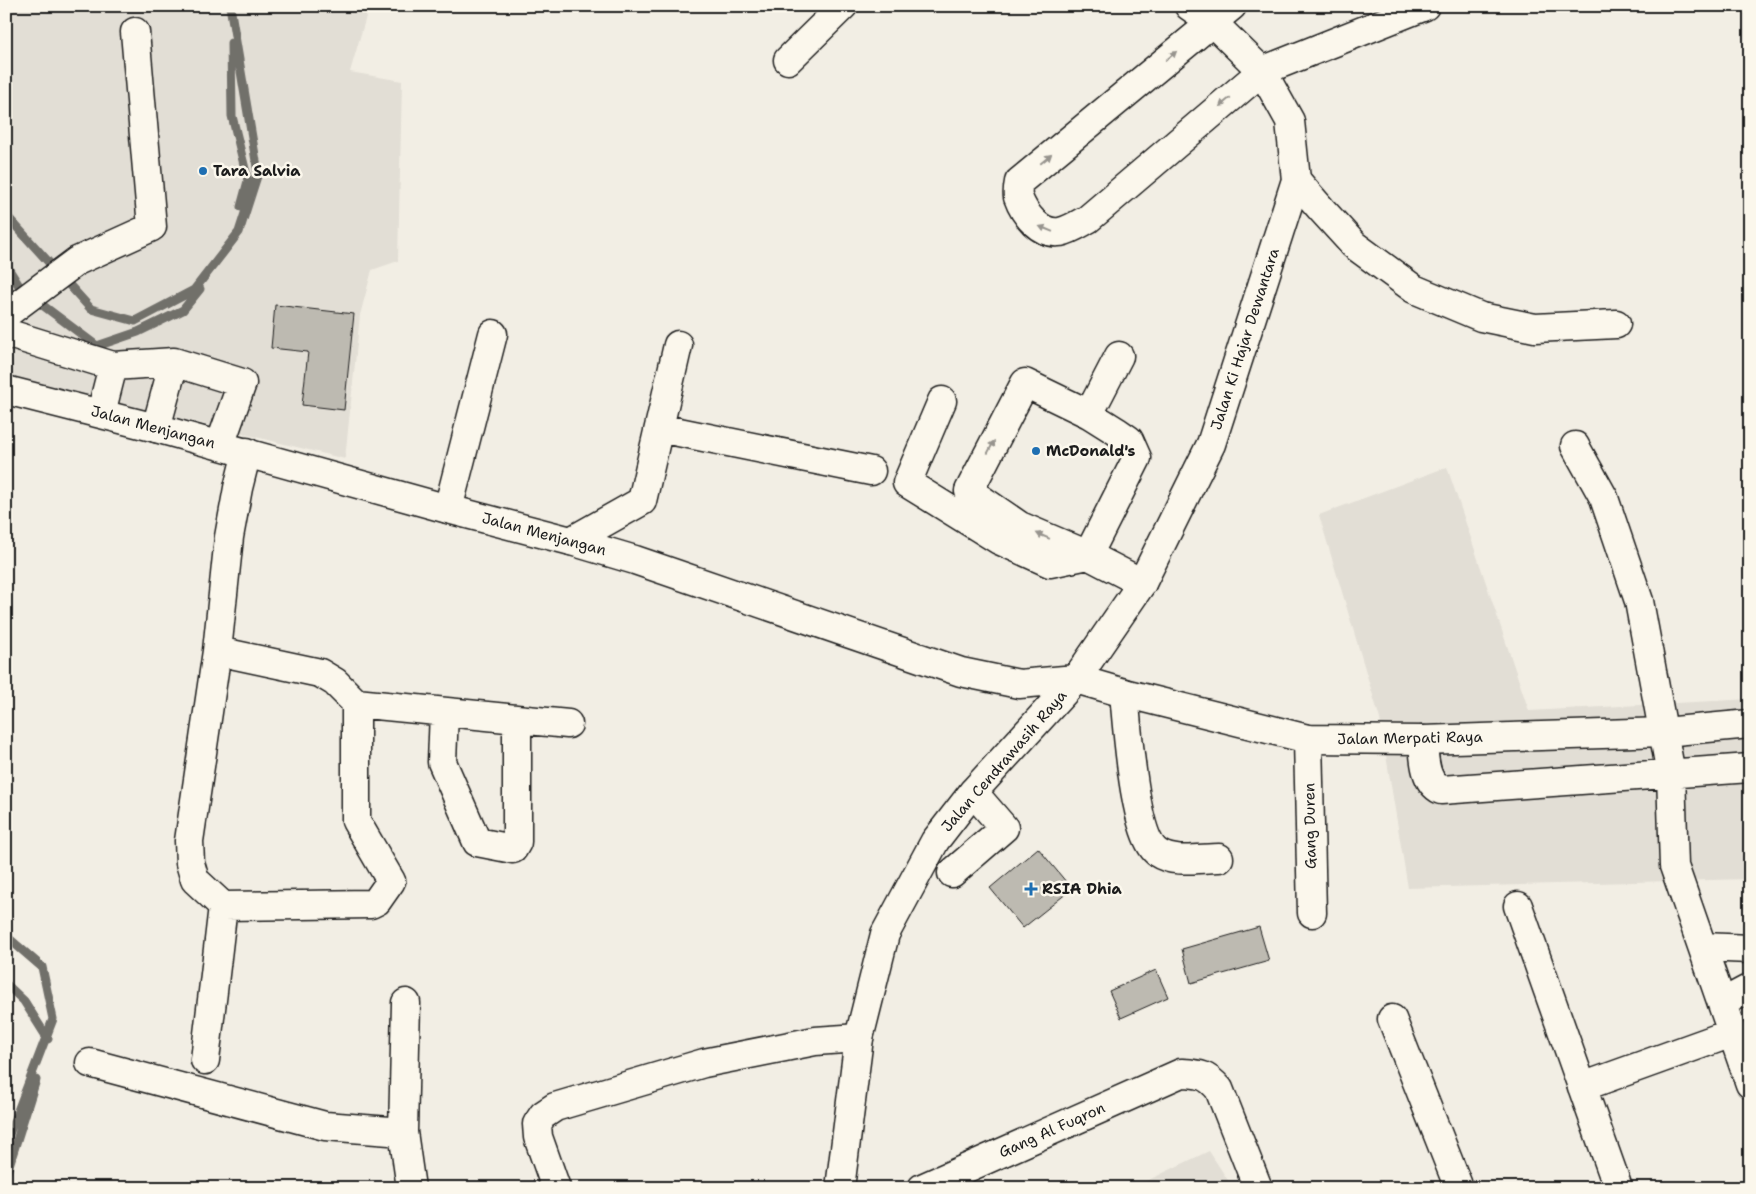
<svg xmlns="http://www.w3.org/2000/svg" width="1756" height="1194" viewBox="0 0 1756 1194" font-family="'Shantell Sans',sans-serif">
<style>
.built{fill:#e2ded5}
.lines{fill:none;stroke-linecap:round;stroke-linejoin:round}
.stream{stroke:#716f6b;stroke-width:9}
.building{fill:#bdbab1;stroke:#1c1c1c}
.minor-casing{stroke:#1c1c1c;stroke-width:31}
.major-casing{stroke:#1c1c1c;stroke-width:31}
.minor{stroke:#fbf7ec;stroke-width:28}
.major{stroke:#fbf7ec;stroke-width:28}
.oneway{fill:#97948e}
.poi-dot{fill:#1f6fb2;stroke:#fbf7ec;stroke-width:2}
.labels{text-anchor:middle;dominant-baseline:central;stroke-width:5;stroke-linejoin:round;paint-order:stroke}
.poi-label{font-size:15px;font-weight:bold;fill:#1c1c1c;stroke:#fbf7ec;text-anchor:start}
.street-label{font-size:15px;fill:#1c1c1c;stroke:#fbf7ec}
</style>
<rect width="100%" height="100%" fill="#f2eee4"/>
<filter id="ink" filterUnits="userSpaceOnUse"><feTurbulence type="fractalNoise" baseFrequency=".02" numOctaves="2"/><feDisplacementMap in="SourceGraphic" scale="10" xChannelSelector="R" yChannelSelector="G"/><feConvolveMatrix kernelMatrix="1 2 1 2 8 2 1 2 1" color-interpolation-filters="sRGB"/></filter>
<g filter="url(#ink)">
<path class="built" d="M6,6h376l-15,7 -17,59 52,9 -4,180 -26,9 -12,45 -15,144 -339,-84z
M1447,467l82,244 221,-12v180l-342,9 -28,-169 -61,-204z
M1209,1151l24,37h-101z"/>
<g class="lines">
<path class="stream" d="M231,43l1,73 16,65 -7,26
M6,215l85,94 44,12 59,-31 45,-58 19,-59 -28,-167
M6,265l15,24 76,57 41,-14 45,-22 17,-21
M6,936l36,31 11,52 -47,123
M6,984l18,17 24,38
M6,1175l30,-95"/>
</g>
<path class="building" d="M275,305l79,9 -10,96 -42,-5 6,-53 -37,-4z
M1038,848l34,41 -49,39 -33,-40z
M1259,927l10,34 -78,22 -9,-34z
M1156,970l12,27 -47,21 -12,-27z"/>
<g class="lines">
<g class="minor-casing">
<path id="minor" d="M1232,6l-213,176c-1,5 -2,10 -1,15 6,17 22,38 42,35 10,-2 19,-8 28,-13l174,-148 163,-65
M788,60l55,-54
M1296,180l26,30 32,35 60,44 67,28 54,11 81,-4
M6,314l71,-53 75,-34 -17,-195
M6,333l107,33 61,-4 -18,66
M174,362l68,21 -22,62
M942,401l-35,82 92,57 51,23 38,-8
M101,413l12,-47
M1089,414l30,-58
M659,428l212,43
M1575,446l29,52 35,103 32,173 3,92 76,218
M247,452l-9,36 -9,49 -12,114 -28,190 1,22 5,17 28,26 148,-2 6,-3 14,-20 -35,-60v-118
M448,509l45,-175
M571,541l71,-40 36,-156
M1088,555l49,-97 -8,-18 -13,-9 -27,-17 -64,-31 -56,108 51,35 68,29 54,28
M217,651l103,22 15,9 21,21 212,21
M1124,693c3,31 10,144 34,160 16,11 42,5 61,5
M444,712l-2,50 35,80 36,7 4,-7v-123
M1308,739l4,174
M1423,740c1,16 1,42 18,50l309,-22
M952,873l52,-45 -31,-36
M1518,906l100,282
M1703,947l47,2
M406,1003l-3,129 8,56
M1722,1003l28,-15
M1392,1019l67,169
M205,1060l18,-154
M90,1063l235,63 78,6
M1582,1087l150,-54
M556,1188l-18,-51 -1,-13 6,-9 12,-8 149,-44 111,-22 44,-3
M922,1188l259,-115c19,1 25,1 38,16l39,99"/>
</g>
<g class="major-casing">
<path id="major" d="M6,390l150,38 292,81 123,32 64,19 326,112 58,12 57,-5 48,14 184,46 115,1 241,-8 86,-8
M840,1188l19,-150 26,-104 50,-93 38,-49 103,-113 66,-96 69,-139 85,-264 -6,-59 -28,-50 -50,-49 -23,-16"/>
</g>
<use href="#minor" class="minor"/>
<use href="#major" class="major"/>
</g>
<defs><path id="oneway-solid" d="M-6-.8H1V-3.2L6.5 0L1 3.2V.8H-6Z" transform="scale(1.25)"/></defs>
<g class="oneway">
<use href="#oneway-solid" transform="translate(1171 56) rotate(-40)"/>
<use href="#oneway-solid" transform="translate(1225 102) rotate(140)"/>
<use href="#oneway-solid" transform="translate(1046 159) rotate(-40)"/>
<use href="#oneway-solid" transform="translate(1046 229) rotate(-158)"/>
<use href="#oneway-solid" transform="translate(991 447) rotate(-62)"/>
<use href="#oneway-solid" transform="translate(1043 536) rotate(-157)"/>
</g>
</g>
<g class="poi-dot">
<circle cx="203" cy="171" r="5"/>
<circle cx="1036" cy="451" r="5"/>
<path d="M1028.5 881.5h5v5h5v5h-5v5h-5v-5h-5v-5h5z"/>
</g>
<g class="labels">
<g class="poi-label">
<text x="213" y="171">Tara Salvia</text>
<text x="1046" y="451">McDonald's</text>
<text x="1042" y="889">RSIA Dhia</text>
</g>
<g class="street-label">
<text transform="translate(1245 339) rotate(-72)">Jalan Ki Hajar Dewantara</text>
<text transform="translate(153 427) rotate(15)">Jalan Menjangan</text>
<text transform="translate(544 534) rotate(15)">Jalan Menjangan</text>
<text transform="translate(1410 738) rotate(-1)">Jalan Merpati Raya</text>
<text transform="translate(1004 761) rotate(-49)">Jalan Cendrawasih Raya</text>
<text transform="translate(1310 826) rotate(-91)">Gang Duren</text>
<text transform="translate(1052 1130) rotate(-24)">Gang Al Fuqron</text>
</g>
</g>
<rect width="1756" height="1194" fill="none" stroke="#fbf7ec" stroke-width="25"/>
<rect x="12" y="12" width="1731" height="1169" fill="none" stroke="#1c1c1c" stroke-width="2" filter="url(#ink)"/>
</svg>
